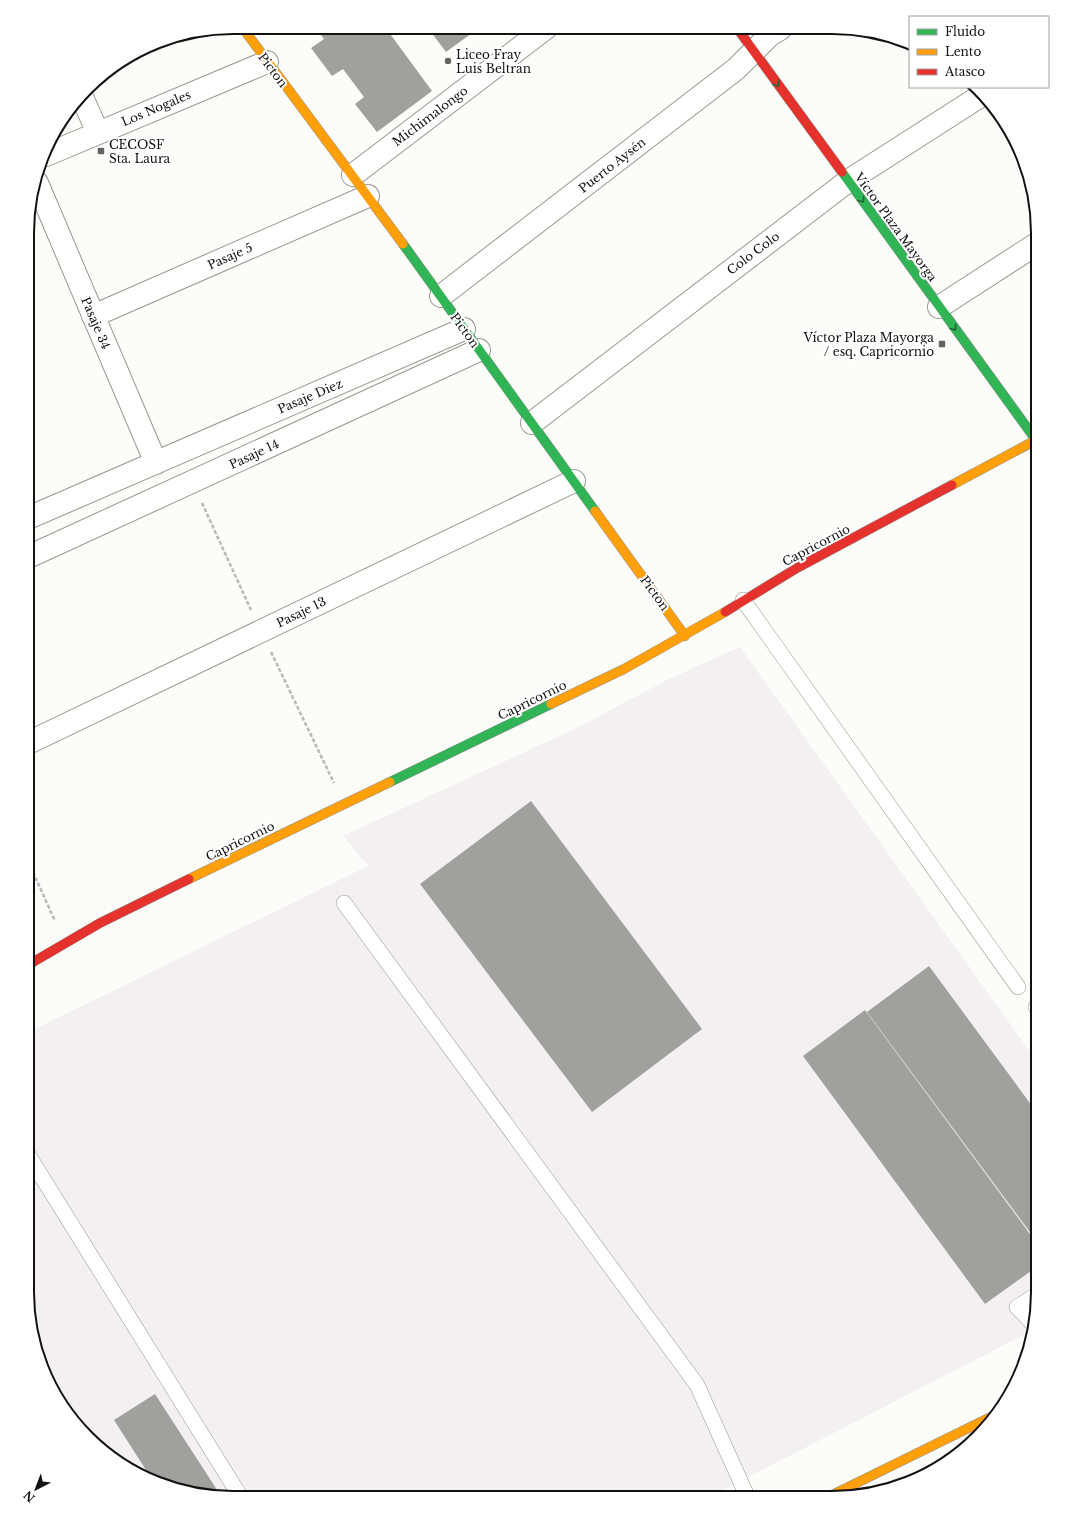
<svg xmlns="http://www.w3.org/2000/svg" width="1065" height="1525" viewBox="0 0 1065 1525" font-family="'Libre Baskerville',serif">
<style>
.industrial{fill:#f4f0f2}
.building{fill:#a0a09d}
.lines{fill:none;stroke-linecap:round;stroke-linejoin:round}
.lane-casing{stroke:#979795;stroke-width:16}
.street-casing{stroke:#979795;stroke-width:24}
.fast-casing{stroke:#8d8d8c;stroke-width:10}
.slow-casing{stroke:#8d8d8c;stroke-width:10}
.jam-casing{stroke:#8d8d8c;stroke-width:10}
.path{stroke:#b9b9b8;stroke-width:2.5;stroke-dasharray:4 2;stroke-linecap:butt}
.lane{stroke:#fffffe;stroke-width:15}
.street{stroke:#fffffe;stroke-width:22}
.fast{stroke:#30b455;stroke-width:9}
.slow{stroke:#ff9f0a;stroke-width:9}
.jam{stroke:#e5322d;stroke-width:9}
.oneway{stroke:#206233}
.poi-dot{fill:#636362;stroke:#fff;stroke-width:1.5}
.labels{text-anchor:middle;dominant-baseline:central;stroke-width:4;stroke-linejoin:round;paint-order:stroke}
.poi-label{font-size:12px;fill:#111;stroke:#fff;text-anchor:start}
.street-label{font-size:12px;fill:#111;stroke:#fff}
.rim{fill:none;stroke:#111;stroke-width:2}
</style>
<rect width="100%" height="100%" fill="#fcfcf8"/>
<path class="industrial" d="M740,647l298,416v242l-5,25 -325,168 -501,-2 -52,-14 -47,-27 -38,-38 -22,-34 -17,-51 -4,-40v-259l341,-167 -25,-30 234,-108 90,-48z"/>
<path class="building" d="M315,27h70l47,64 -55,41 -22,-28 9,-7 -21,-28 -11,7 -21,-28 13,-9z
M428,28h51l-33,24z
M531,801l171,228 -110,83 -172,-228z
M929,966l109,148v129l-171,-231z
M865,1010l173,235v21l-53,38 -182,-248z
M155,1394l66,102h-14l-54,-15 -39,-61z"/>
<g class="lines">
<g class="lane-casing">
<path id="lane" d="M743,600l275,387
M344,903l353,482 51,113
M1036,1007l2,2
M27,1153l213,343
M1034,1325l-17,-18 21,-13"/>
</g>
<g class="street-casing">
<path id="street" d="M82,97l16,36
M46,155l221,-93
M353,175l193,-147
M37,183l119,280
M441,296l295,-227 34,-34 10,-6
M939,307l99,-64
M93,316l275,-120
M532,423l316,-242 134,-86
M28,518l436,-189
M28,557l451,-207
M28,743l546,-262"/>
</g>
<g class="fast-casing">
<path id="fast" d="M842,172l194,268
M403,244l192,267
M390,782l161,-78"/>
</g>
<g class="slow-casing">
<path id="slow" d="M242,27l161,217
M952,485l86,-46
M595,511l90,125
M551,704l73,-35 101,-57
M189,879l201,-97
M826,1498l171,-84"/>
</g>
<g class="jam-casing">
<path id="jam" d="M737,28l105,144
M725,612l72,-44 155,-83
M28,965l72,-42 89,-44"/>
</g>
<path class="path" d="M202,503l49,107
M271,652l63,131
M28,861l27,60"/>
<use href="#lane" class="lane"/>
<use href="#street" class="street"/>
<use href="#fast" class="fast"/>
<use href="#slow" class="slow"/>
<use href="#jam" class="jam"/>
</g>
<defs><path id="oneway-chevron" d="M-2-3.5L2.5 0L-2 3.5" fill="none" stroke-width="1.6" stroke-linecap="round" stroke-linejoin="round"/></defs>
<g class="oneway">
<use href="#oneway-chevron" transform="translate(777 84) rotate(54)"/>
<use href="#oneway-chevron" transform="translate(862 200) rotate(54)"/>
<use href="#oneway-chevron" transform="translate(954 328) rotate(54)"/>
</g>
<g class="poi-dot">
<circle cx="448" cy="61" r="4"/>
<rect x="97" y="147" width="8" height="8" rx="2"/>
<rect x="938" y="340" width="8" height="8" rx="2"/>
</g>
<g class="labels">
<g class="poi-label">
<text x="456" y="54">Liceo Fray<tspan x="456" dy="14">Luis Beltran</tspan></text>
<text x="109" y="144">CECOSF<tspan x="109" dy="14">Sta. Laura</tspan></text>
<text x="934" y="337" text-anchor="end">Víctor Plaza Mayorga<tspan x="934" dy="14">/ esq. Capricornio</tspan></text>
</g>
<g class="street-label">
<text transform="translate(273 70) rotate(53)">Picton</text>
<text transform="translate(156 108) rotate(-23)">Los Nogales</text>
<text transform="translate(430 116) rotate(-37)">Michimalongo</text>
<text transform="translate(612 165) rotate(-38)">Puerto Aysén</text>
<text transform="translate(896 227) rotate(54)">Víctor Plaza Mayorga</text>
<text transform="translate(753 253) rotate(-37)">Colo Colo</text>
<text transform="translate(230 256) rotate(-24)">Pasaje 5</text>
<text transform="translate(96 323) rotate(67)">Pasaje 34</text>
<text transform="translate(465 330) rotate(54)">Picton</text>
<text transform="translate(310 396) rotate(-23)">Pasaje Diez</text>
<text transform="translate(254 454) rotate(-25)">Pasaje 14</text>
<text transform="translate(816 545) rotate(-28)">Capricornio</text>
<text transform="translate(655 593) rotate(54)">Picton</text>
<text transform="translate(301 612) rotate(-26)">Pasaje 13</text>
<text transform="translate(532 700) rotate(-26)">Capricornio</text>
<text transform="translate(240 841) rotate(-26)">Capricornio</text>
</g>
</g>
<path d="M0 0H1065V1525H0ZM233 34H832A199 199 0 0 1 1031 233V1292A199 199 0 0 1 832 1491H233A199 199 0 0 1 34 1292V233A199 199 0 0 1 233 34Z" fill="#fff" fill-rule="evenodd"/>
<path class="rim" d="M233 34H832A199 199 0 0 1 1031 233V1292A199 199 0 0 1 832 1491H233A199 199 0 0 1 34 1292V233A199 199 0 0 1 233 34Z"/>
<rect x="909" y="16" width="140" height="72" fill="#ffffff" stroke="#a0a0a0"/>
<rect x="917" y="29" width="20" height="6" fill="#30b455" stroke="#a0a0a0"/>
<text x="945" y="36" font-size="12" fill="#111111">Fluido</text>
<rect x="917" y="49" width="20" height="6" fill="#ff9f0a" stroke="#a0a0a0"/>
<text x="945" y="56" font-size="12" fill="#111111">Lento</text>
<rect x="917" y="69" width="20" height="6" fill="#e5322d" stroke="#a0a0a0"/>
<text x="945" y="76" font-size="12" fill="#111111">Atasco</text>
<g transform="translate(36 1489) rotate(222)" stroke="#ffffff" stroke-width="3" paint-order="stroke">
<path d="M0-3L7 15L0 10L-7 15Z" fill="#111111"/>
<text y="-6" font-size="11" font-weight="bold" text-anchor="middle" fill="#111111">N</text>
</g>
</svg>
